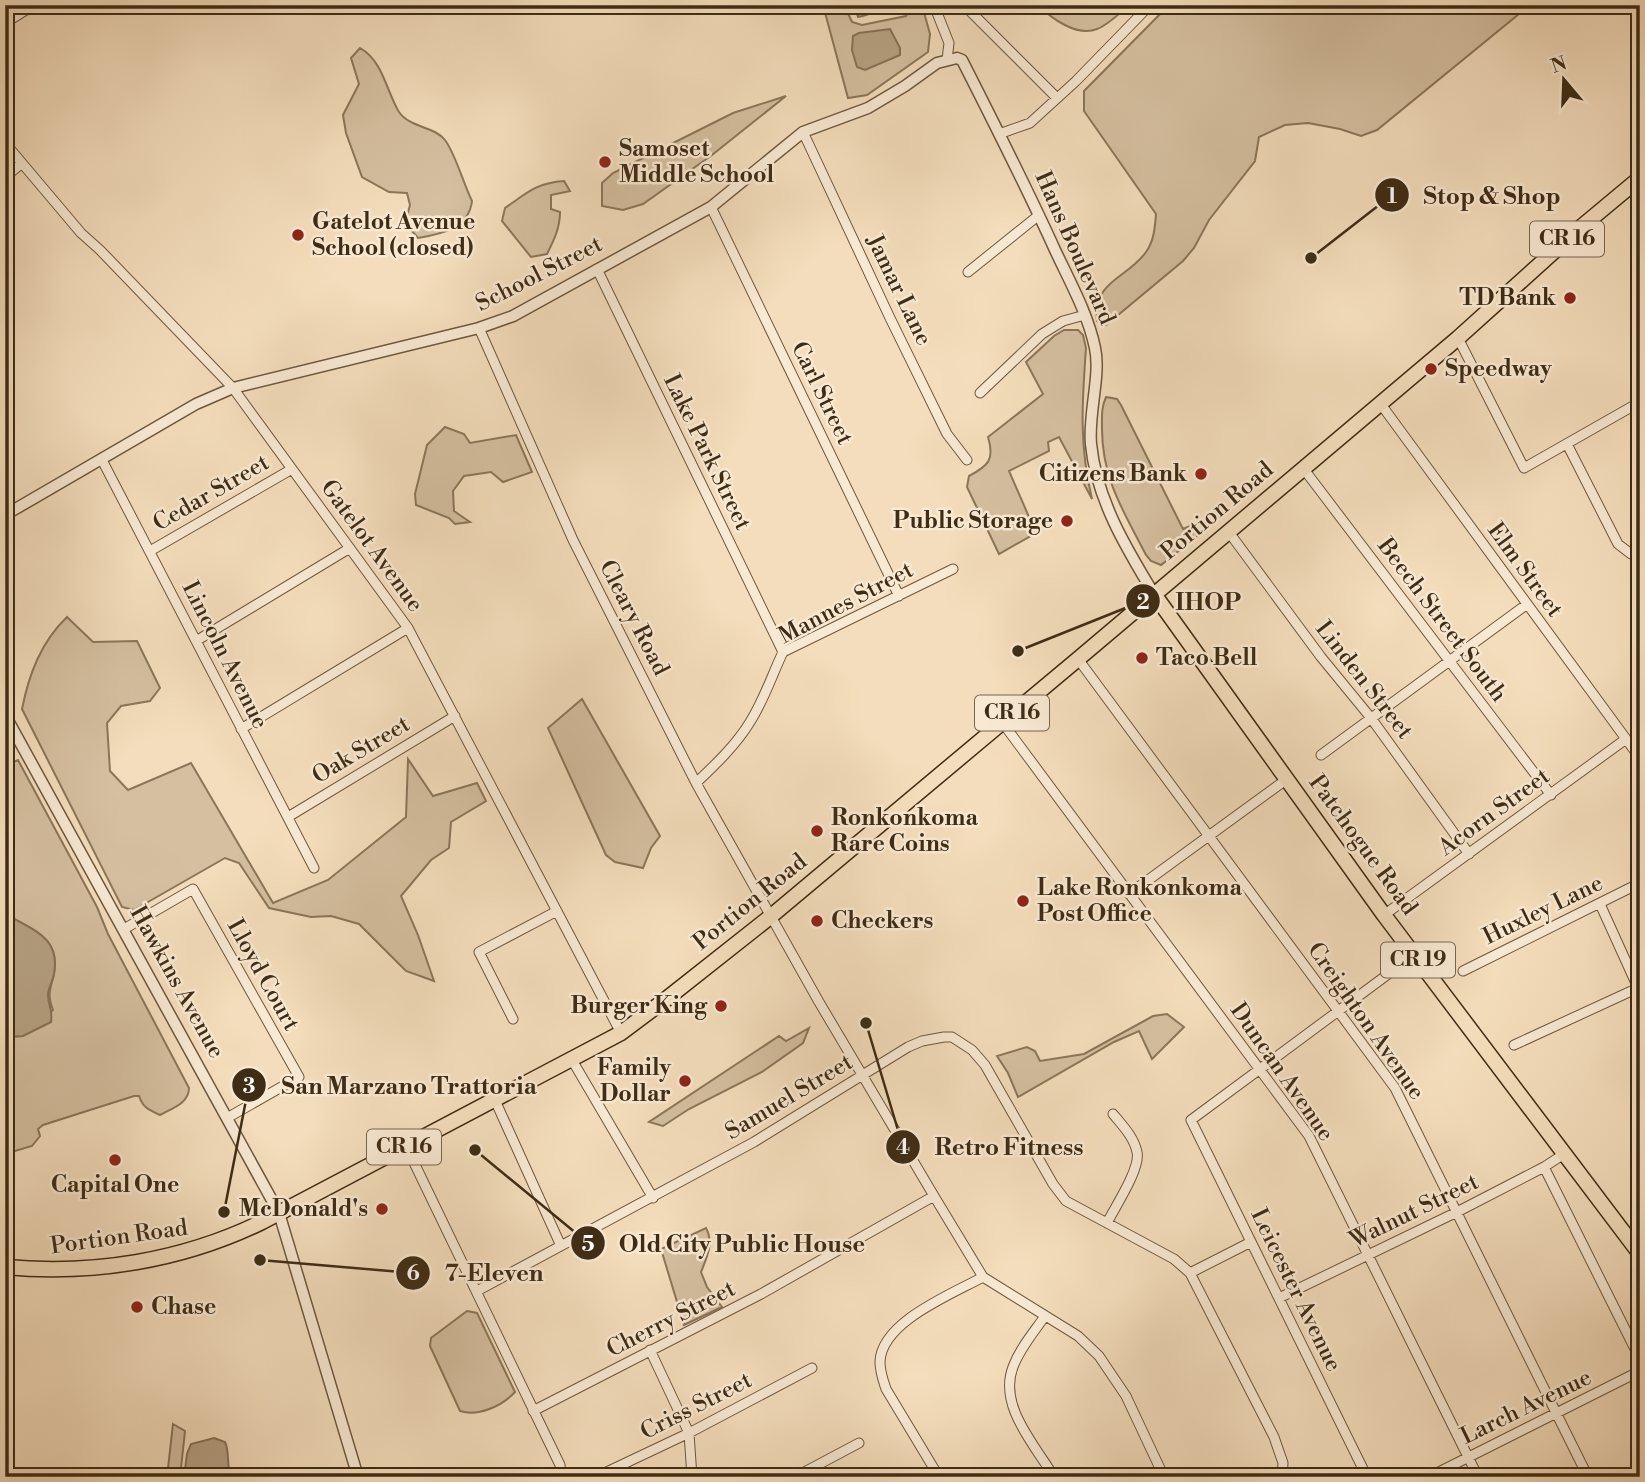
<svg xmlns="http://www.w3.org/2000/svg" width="1645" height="1482" viewBox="0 0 1645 1482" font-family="'Libre Bodoni',serif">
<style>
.green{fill:#d5bfa0;stroke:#8a765a;stroke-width:2}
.water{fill:#b6a183;stroke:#867257;stroke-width:2}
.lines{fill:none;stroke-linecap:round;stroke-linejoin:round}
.minor-casing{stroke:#6c583f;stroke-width:11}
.tertiary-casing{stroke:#6c583f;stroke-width:13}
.primary-casing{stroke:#3e2c15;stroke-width:17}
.minor{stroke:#f8e9d3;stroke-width:9}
.tertiary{stroke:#f8e9d3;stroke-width:10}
.primary{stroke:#f4ddbc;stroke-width:14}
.poi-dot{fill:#8f2418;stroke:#f8e9d3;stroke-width:2.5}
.labels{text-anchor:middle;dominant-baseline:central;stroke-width:5;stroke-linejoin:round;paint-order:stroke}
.shield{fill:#f8e9d3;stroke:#76654e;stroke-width:2}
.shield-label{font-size:21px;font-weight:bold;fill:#3e2c15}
.poi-label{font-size:23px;font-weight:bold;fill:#3e2c15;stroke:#f8e9d3;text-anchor:start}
.street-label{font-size:23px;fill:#3e2c15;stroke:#f8e9d3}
.leader{fill:none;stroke:#3e2c15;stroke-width:2.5}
.callout-dot{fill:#3e2c15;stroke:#f8e9d3;stroke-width:2.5}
.mark-label{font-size:21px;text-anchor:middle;font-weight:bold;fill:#fff}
.callout-label{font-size:24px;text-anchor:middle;font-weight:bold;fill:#3e2c15;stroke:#f8e9d3;stroke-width:5;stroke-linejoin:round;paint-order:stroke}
</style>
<rect width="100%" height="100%" fill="#f4ddbc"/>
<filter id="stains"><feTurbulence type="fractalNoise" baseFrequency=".00286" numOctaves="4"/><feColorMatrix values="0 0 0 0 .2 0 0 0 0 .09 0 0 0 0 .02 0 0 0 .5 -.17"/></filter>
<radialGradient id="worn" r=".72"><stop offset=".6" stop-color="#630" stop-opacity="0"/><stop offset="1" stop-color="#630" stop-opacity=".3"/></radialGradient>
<path class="green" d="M823,5h21l8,17 10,3 44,-9 5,-7v-4h11l8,29 -2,18 -61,43 -19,3z
M1038,5h91c-9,8 -21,20 -32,24 -20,8 -45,-10 -59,-24z
M1169,5h361l-153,125 -16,6 -21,-7 -32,-6 -23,2 -26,12 -4,24 -46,59 -15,28 -11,13 -77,64 -9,-4c-4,-41 30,-42 49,-69 8,-11 9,-25 10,-38l-72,-103v-20z
M360,48c23,13 26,42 39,64 11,16 35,14 46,28 10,13 19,45 27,61 -3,27 -30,33 -54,37l-13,-15 5,-18 -3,-12 -18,-1 -27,-15 -16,-44 -3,-18 16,-31 -8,-26z
M786,96l-74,59 -69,49 -20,6 -21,-4v-23l11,-10 120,-60z
M564,181l6,10 -19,4v14l9,3c0,16 -6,28 -13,42l-16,3 -29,-36 3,-13c22,-15 31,-25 59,-27z
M1064,330h14l5,5 3,13c-4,55 -7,97 6,151l-33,-62 -11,5 1,9 -40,20 27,62 -37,21 -32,-67 2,-11c19,-10 26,-16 19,-39l55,-43 -17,-32 28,-26z
M1106,397l11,2 4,6 62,124 12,-5 6,9 -40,32 -10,-4 -5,-6c-22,-43 -44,-76 -44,-126 0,-12 -1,-21 4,-32z
M445,427l19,7 6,9 46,-8 16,37 -29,10 -12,-10 -27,4 -11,15 1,20 16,11 -15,2 -6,-6 -33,-13 -1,-11 12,-49z
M67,617l26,25 44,-1 23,47 -10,13 -29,5 -14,17 3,48 18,19 63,-27 82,140 55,-23 78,-63 2,-58 25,37 44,-13 9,18 -35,21 -2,26 -18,12 -30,36 17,39 16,46 -28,-10 -47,-47 -28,-8 -20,1 -42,-9 -30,-45 -14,-5 -91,52 -12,-3 -100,-198c7,-35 19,-67 45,-92z
M582,699l78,137 -9,12 -8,20 -28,-6 -9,-7 -58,-127z
M18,760l79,147 11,27 81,154c0,15 -16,20 -29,27 -11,-5 -17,-7 -21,-19h-5l-91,29 -5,4 2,7 -8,10 -27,8v-117l18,-1 30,-26c-5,-13 -4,-18 0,-32 9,-37 -14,-45 -42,-61h-6v-151z
M1167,1014l17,13 -32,32 -13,-28 -25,11 -96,55 -10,-24 -11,-17 30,-9 8,4 5,10 44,-7 69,-38z
M809,1028l-6,15 -41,29 -73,37 -26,17 -14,-4 130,-86 7,5z
M706,1228c8,15 1,29 -5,44l6,15 15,20 -38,18 -23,-76z
M467,1311l10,2 38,79c-13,14 -37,25 -55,19l-30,-65 1,-8z
M173,1424l12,7 -5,46h-13z"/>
<path class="water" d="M854,5h54v2c-10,5 -20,2 -31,5 -7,1 -11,4 -19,5z
M890,29l10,19v7l-35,15 -8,-3 -5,-17 1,-14 6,-3z
M5,917h6c26,15 49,22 43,57 -1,7 -6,14 -6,21 0,10 5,14 3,27l-28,14 -18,1z
M214,1438l11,4c5,10 1,23 6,35h-47l3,-23 4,-10z"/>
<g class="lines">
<g class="minor-casing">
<path id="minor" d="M934,5l15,38 -2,17
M964,5l93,93
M5,23l29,-18
M803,132l87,186 57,116 20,26
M999,134l31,-11 46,-42 74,-76
M5,143l76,90 19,17 133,138 175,240 213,405
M5,177l16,-13
M711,207l188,389
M597,269l186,383
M968,272l71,-57
M479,328l94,212 123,243 123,219 115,194 49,81 95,59 21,20 27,40 38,81
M1458,338l66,130 116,-66
M980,393l62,-59 21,-13 22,-6
M1380,403l260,355
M1567,444l51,100 13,10 9,1
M102,460l212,408
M1303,468l248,327
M1228,531l93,126 50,61 98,136
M150,551l142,-82
M196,641l154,-93
M1078,659l317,429 193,389
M1002,722l307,414 169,341
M241,729l167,-101
M1321,755l205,-150
M696,783c20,-19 40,-38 54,-61 14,-22 22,-47 33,-70l170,-83
M288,817l167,-101
M1129,894l158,-115
M1600,904l39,86
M1384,915l242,-176
M124,929l69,-40 106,188 -72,41
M1463,971l177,-88
M513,1019l-34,-67 78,-41
M1514,1045l126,-58
M572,1060l81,138
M494,1098l67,148
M406,1146l154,319 1,12
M1544,1167l96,192
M1107,1223c8,-16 34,-55 30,-71 -3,-15 -15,-27 -24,-38
M1190,1273l61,-31
M477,1291l277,-149 154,-95 14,-6 22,-4h8l20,13 13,15 68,119 13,17 108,58 16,14 84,164 9,26 -1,14
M1279,1298l178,-86 87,-45 20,-13
M1045,1316c-11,16 -25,32 -32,51 -15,39 22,78 41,110
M650,1350l39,83 3,44
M533,1411l228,-117 173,-98
M596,1477l93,-44 123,-65
M795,1477l64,-34
M939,1477l-53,-88c-3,-9 -6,-17 -6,-27 1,-40 72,-68 103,-85
M1367,1477l-176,-357 223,-165
M1429,1477l211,-106"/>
</g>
<g class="tertiary-casing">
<path id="tertiary" d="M5,515l191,-111 37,-16 246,-60 34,-12 198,-109 92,-75 65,-24 37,-22 32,-23 20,-5 5,2c32,63 64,126 93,190 15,32 33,64 40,98 6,27 -7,66 -4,96 5,54 35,104 63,150
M5,715l274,498 79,264"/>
</g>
<g class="primary-casing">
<path id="primary" d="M1154,594l230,321 256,339
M5,1267c88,8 177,-6 257,-45l359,-189 44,-33 105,-83 308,-258 380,-321 122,-110 60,-50"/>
</g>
<use href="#minor" class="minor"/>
<use href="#tertiary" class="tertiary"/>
<use href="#primary" class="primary"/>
</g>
<g class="poi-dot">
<circle cx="605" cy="162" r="7"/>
<circle cx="298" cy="235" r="7"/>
<circle cx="1570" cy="298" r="7"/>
<circle cx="1431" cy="369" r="7"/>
<circle cx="1201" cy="474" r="7"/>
<circle cx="1067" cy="521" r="7"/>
<circle cx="1142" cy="658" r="7"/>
<circle cx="817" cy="831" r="7"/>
<circle cx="1023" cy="901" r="7"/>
<circle cx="817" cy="921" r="7"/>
<circle cx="721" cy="1006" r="7"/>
<circle cx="685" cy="1081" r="7"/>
<circle cx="115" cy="1160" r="7"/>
<circle cx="382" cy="1209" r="7"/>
<circle cx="137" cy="1307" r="7"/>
</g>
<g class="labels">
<g class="shield">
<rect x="1530" y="221.5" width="74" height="35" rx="5"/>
<rect x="975" y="695.5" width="74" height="35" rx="5"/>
<rect x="1381" y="942.5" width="74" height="35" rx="5"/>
<rect x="367" y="1129.5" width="74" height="35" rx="5"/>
</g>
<g class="shield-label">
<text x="1567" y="239">CR 16</text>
<text x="1012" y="713">CR 16</text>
<text x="1418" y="960">CR 19</text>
<text x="404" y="1147">CR 16</text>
</g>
<g class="poi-label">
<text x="619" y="149">Samoset<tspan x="619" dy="26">Middle School</tspan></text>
<text x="312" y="222">Gatelot Avenue<tspan x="312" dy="26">School (closed)</tspan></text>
<text x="1556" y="298" text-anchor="end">TD Bank</text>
<text x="1445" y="369">Speedway</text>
<text x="1187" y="474" text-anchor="end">Citizens Bank</text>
<text x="1053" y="521" text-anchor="end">Public Storage</text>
<text x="1156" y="658">Taco Bell</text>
<text x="831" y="818">Ronkonkoma<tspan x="831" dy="26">Rare Coins</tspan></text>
<text x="1037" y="888">Lake Ronkonkoma<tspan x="1037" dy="26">Post Office</tspan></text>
<text x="831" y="921">Checkers</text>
<text x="707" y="1006" text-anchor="end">Burger King</text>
<text x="671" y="1068" text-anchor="end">Family<tspan x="671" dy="26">Dollar</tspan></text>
<text x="115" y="1185" text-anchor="middle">Capital One</text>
<text x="368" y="1209" text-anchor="end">McDonald's</text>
<text x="151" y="1307">Chase</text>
</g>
<g class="street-label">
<text transform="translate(1075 248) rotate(66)">Hans Boulevard</text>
<text transform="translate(539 274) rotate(-27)">School Street</text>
<text transform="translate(899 290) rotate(64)">Jamar Lane</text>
<text transform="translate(822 393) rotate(64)">Carl Street</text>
<text transform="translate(707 452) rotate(64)">Lake Park Street</text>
<text transform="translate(211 493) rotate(-30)">Cedar Street</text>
<text transform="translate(1217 511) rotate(-40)">Portion Road</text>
<text transform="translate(372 546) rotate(54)">Gatelot Avenue</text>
<text transform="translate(1525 570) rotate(54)">Elm Street</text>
<text transform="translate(846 603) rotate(-28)">Mannes Street</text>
<text transform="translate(634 618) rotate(63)">Cleary Road</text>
<text transform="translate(1442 620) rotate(53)">Beech Street South</text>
<text transform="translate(225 655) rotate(63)">Lincoln Avenue</text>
<text transform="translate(1364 680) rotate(52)">Linden Street</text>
<text transform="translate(361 750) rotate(-31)">Oak Street</text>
<text transform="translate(1494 812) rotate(-36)">Acorn Street</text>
<text transform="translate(1363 845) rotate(54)">Patchogue Road</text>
<text transform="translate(750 902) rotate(-39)">Portion Road</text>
<text transform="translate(1543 910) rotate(-26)">Huxley Lane</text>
<text transform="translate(263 975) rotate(61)">Lloyd Court</text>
<text transform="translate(177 982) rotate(61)">Hawkins Avenue</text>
<text transform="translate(1366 1021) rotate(55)">Creighton Avenue</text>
<text transform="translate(1282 1072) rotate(55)">Duncan Avenue</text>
<text transform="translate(789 1097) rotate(-31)">Samuel Street</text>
<text transform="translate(1414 1211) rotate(-26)">Walnut Street</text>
<text transform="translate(119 1237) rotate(-8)">Portion Road</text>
<text transform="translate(1296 1290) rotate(64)">Leicester Avenue</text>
<text transform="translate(671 1319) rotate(-27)">Cherry Street</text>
<text transform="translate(696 1406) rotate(-27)">Criss Street</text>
<text transform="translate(1526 1407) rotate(-26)">Larch Avenue</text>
</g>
</g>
<path class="leader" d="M1311 258L1392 195M1018 651L1143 601M224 1212L249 1085M866 1023L903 1147M475 1150L588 1243M260 1260L413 1273"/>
<g class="callout-dot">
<circle cx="1311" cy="258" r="7"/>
<circle cx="1018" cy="651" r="7"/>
<circle cx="224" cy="1212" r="7"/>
<circle cx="866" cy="1023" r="7"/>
<circle cx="475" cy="1150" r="7"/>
<circle cx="260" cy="1260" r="7"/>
<circle cx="1392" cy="195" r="18"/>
<circle cx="1143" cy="601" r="18"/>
<circle cx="249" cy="1085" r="18"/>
<circle cx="903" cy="1147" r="18"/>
<circle cx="588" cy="1243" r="18"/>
<circle cx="413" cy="1273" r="18"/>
</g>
<g class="mark-label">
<text x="1392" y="203">1</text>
<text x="1143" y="609">2</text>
<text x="249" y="1093">3</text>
<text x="903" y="1154">4</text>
<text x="588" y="1251">5</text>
<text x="413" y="1280">6</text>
</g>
<g class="callout-label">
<text x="1492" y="204">Stop &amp; Shop</text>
<text x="1208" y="610">IHOP</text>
<text x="409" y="1094">San Marzano Trattoria</text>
<text x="1009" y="1155">Retro Fitness</text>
<text x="742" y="1252">Old City Public House</text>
<text x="494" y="1281">7-Eleven</text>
</g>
<rect width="1645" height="1482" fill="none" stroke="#f4ddbc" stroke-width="28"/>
<rect x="7" y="7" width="1631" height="1468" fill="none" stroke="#3e2c15" stroke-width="3.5"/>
<rect x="14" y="14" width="1617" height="1454" fill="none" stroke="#3e2c15" stroke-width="2"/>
<g transform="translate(1564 80) rotate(341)" stroke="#f8e9d3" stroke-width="5" paint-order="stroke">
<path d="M0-5L12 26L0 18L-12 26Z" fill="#3e2c15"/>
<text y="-10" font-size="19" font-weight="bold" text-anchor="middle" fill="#3e2c15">N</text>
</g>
<rect width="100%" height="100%" filter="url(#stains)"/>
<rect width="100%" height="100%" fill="url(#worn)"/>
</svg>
